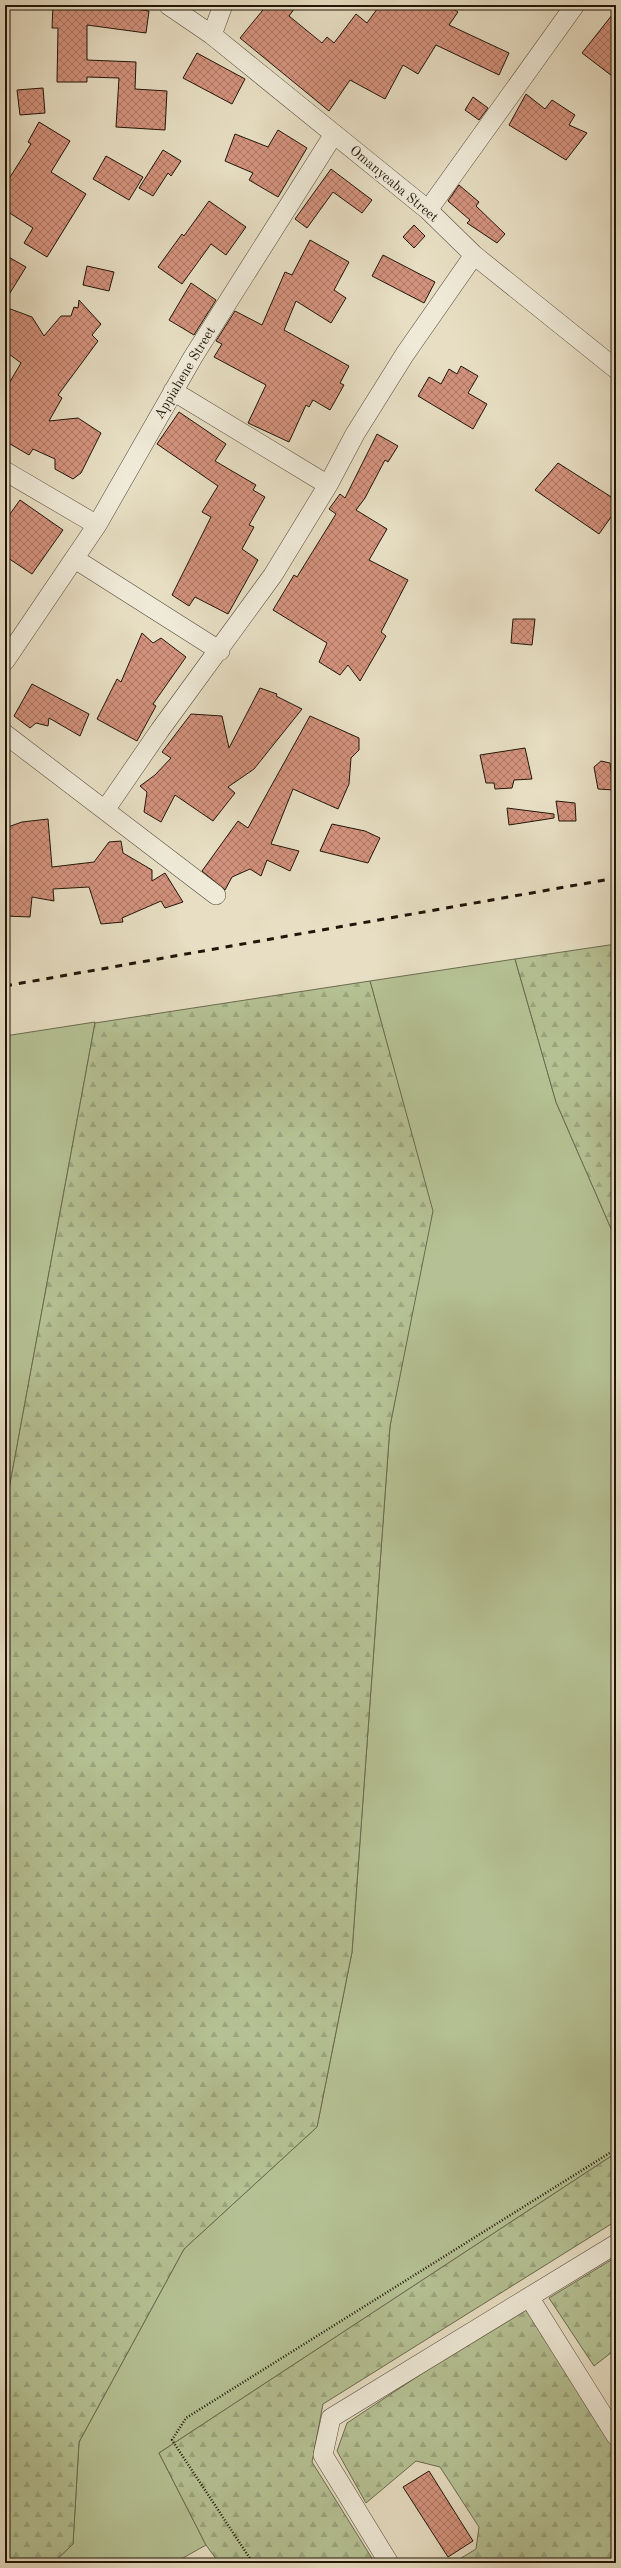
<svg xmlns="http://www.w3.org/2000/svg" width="621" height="2568" viewBox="0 0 621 2568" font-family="'Old Standard TT',serif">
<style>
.green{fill:#b5c194;stroke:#6b6b4e}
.forest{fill:url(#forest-firs);stroke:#6b6b4e}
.building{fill:url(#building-cross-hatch);stroke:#211508}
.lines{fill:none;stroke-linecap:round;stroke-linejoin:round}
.minor-casing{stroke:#524737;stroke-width:20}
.path{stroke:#211508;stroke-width:2.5;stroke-dasharray:1 2;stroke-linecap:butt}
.minor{stroke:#efead8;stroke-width:19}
.rail{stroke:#211508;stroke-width:3;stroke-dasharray:7 7;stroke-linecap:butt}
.labels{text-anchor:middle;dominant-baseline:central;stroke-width:3.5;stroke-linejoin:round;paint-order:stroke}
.street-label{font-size:14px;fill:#211508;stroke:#efead8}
</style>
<defs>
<pattern id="forest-firs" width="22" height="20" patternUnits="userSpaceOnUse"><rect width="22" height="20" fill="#b5c194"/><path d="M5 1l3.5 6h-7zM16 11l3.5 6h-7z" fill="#9ba57e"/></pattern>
<pattern id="building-cross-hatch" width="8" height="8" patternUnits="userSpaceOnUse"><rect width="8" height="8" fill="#d3927d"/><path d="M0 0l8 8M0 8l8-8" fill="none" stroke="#ab7664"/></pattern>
</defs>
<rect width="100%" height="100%" fill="#e7dec3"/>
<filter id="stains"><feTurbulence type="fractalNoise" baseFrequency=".005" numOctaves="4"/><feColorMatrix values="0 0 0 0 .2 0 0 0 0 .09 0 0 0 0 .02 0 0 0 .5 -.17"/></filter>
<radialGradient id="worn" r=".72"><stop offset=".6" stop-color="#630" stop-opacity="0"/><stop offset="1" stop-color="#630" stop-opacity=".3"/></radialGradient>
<path class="green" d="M515,959l41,143 60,138v913l-457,300 47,92 -32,18h-121l20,-19 6,-102 105,-193 133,-122 35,-175 38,-526 42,-215 -62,-230z
M95,1022v1l-90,488v-475z"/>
<path class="forest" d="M616,944v296l-60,-138 -41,-143z
M370,981l63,230 -43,215 -38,526 -35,175 -133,122 -105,193 -6,102 -20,19h-48v-1052l90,-488z
M616,2153v68l-293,183 -11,58 63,101h-156l-13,-18 -47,-92z
M616,2257v92l-22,17 -45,-68z
M521,2308l13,7 82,134v114h-163l23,-14 3,-22 -39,-60 -24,-6 -50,42 -29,-52 10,-28z"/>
<path class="building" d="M53,5h55l41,6 -3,22 -59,-8v35l49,2 -1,27 32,2 -2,39 -49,-3 3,-49 -32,-1v5h-30l1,-54h-6z
M267,5h30l-8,11 33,27 5,-6 7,6 22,-29 11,9 13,-18h67l11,7 -9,13 60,28 -10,22 -63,-30 -18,29 -15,-9 -18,34 -35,-19 -21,31 -89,-73z
M616,10v69l-34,-26z
M197,53l48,26 -13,25 -49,-26z
M43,88l2,25 -25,2 -3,-25z
M526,94l19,15 7,-9 23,15 -6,10 18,8 -21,27 -57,-35z
M473,97l15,11 -9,12 -14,-10z
M39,122l31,19 -19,31 35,22 -39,63 -23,-14 9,-15 -28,-18v-25l26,-41 -3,-2z
M278,130l29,18 -29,49 -29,-17 4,-7 -28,-12 10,-27 33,13z
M163,150l18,11 -10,15 -3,-3 -15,23 -14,-8z
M106,156l37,21 -14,23 -36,-21z
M331,169l41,31 -10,13 -29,-21 -26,36 -12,-9z
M459,185l20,17 -3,4 29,28 -8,9 -30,-20 3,-3 -22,-19z
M209,201l37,26 -20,28 -15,-11 -29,40 -24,-17 24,-33 2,2z
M414,225l11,11 -11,12 -11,-11z
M310,240l39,22 -15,28 12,8 -15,25 -35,-22 -12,29 65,36 -9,17 4,2 -14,25 -17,-10 -4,7 -3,-2 -17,37 -41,-19 18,-38 -52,-28 8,-13 -6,-3 19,-30 27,14 23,-53 7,3z
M5,255l21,12 -21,34z
M383,255l52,27 -11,21 -52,-27z
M87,266l27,6 -5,19 -26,-6z
M191,283l25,17 -22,35 -25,-15z
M79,300l22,24 -9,11 6,6 -40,54 4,3 -13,23 29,-3 23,15 -20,40 -8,6 -18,-10v-10l-22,-10 -4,6 -24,-14v-51l16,-27 -16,-12v-44l27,10 12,19 17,-20h10l3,-9 4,1z
M461,366l17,10 -10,17 19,11 -14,25 -55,-33 11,-19 12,7 8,-15 8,5z
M179,412l47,32 -11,17 41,24 -3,5 12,7 -16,28 5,2 -12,22 16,11 -30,54 -33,-17 -6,9 -17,-11 39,-78 -9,-5 16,-26 -61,-42z
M377,434l21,12 -10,16 -3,-2 -20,38 -9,12 31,19 -18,31 39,20 -27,52 5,4 -26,45 -12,-16 -8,10 -21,-13 8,-19 -54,-33 21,-35 3,2 39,-63 -7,-5 11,-15 5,4z
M558,463l58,37v10l-17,24 -64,-44z
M20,500l43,30 -31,44 -27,-18v-35z
M513,619h22l-3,26 -21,-2z
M142,633l11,10 8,-5 25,19 -33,47 3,2 -19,35 -40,-22 20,-40 4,3z
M32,684l57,30 -9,22 -31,-18 -1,8 -12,-3 -6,5 -16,-12z
M260,688l17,6 -1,2 26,13 -48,60 -26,18 7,6 -22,28 -38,-26 -14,27 -17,-10 3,-20 -7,-6 15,-11 16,-17 -9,-6 29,-38 31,2 7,32z
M310,716l49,22v12l-8,8 -2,26 -11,25 -45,-20 -22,55 28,7 -9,20 -23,-11 -6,16 -11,-7 -18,8 -7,13 -23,-19 36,-50 10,7z
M525,748l7,31 -18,1 -2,8 -17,1 -1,-6h-8l-6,-28z
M601,761l9,2 4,27 -16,-1 -4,-22z
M556,801l19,2 1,18h-17z
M507,808l47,6v4l-45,7z
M48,819l4,48 42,-5 15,-20 12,-1 2,12 29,17v11l13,-8 18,29 -18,6 -4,-7 -39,17 1,4 -22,2 -12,-37 -36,2 1,12 -22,-4 -2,20 -25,-1v-88l17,-6z
M332,824l33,7 15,7 -12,25 -48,-12z
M429,2471l44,70 -25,16 -45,-70z"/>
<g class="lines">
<g class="minor-casing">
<path id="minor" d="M168,5l44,30 216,175 46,45 142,114
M212,35l11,-30
M428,210l147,-205
M173,391l155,94
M5,471l92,54 96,-168 141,-223
M75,559l145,92
M5,661l92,-136
M5,734l211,161
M105,810l55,-80 113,-155 55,-90 27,-51 50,-80 69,-99
M529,2297l87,139
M389,2563l-66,-108 8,-37 285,-174"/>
</g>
<path class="path" d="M253,2563l-81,-123 14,-22 430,-269"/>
<use href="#minor" class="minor"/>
<path class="rail" d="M5,986l611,-108"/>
</g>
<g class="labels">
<g class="street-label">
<text transform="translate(394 184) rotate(40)">Omanyeaba Street</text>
<text transform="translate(185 373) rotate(-59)">Appiahene Street</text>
</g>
</g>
<rect width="621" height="2568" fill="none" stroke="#e7dec3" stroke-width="20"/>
<rect x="6" y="6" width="609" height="2556" fill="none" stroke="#211508" stroke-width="2"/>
<rect x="10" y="10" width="601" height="2548" fill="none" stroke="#211508"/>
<rect width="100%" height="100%" filter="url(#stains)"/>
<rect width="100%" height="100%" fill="url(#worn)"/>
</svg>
